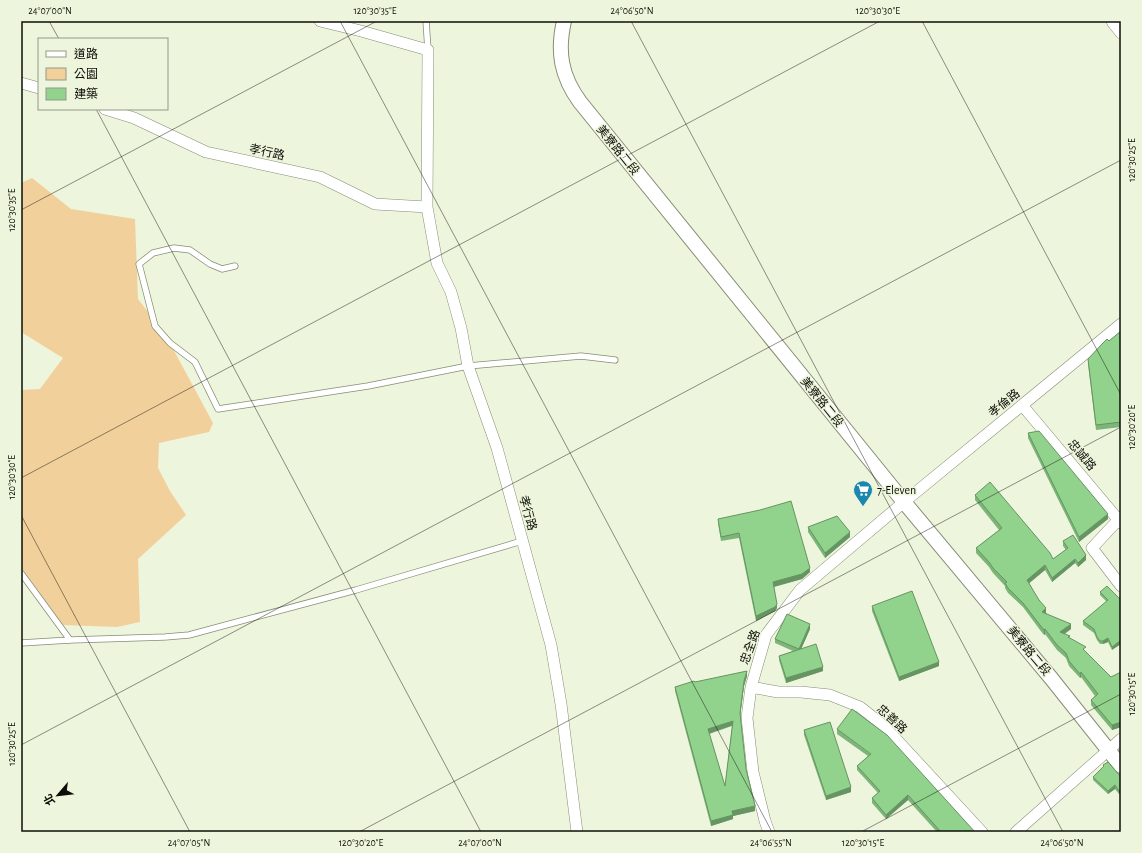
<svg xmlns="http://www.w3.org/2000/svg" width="1142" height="853" viewBox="0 0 1142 853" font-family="'Alegreya Sans','Noto Sans TC',sans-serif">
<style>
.green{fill:#f2d09c}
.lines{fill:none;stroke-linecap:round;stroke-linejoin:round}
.service-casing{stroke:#868d76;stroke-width:7}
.minor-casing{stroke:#868d76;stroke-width:12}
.tertiary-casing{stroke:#868d76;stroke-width:16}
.service{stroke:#fff;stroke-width:5.5}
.minor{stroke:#fff;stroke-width:11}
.tertiary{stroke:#fff;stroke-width:14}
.wall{fill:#7db578;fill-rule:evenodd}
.shaded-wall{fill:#669462}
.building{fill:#91d38c;stroke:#669462;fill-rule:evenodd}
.ticks{fill:none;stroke:#0c0e07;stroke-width:1;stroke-opacity:0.45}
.labels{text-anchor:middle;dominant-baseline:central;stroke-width:3;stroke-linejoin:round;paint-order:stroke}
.street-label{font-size:12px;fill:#0c0e07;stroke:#edf5dc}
.poi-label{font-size:12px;fill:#0c0e07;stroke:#edf5dc;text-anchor:start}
.neatline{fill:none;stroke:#0c0e07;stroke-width:1.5}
.ticks-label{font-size:10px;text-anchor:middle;fill:#0c0e07}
</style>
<rect width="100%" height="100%" fill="#edf5dc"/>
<path class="green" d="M32,178l39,31 64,10 3,80 27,35 48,89 -4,9 -50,11 -1,25 12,23 16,24 -48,44 2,63 -23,5 -54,-2 -42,-58v-177l19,-1 23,-31 -42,-26v-149z"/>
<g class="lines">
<g class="service-casing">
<path id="service" d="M426,21l2,29
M235,266l-13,3 -12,-5 -20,-14 -16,-2 -21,5 -14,11 16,62 15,17 25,19 23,47 150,-23 100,-20 113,-10 34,4
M21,573l49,67
M21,643l49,-3 95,-3 24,-2 167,-45 166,-49"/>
</g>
<g class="minor-casing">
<path id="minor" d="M320,21l41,10 67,19 -1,157 10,56 14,29 10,36 7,38 29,82 54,197 10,59 16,128
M1112,21l1,2 8,10
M21,83l18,5
M105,109l29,9 72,34 114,25 55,27 52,3
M1022,405l99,118
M1121,517l-29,31 29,38
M751,687l27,5h23l29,3 30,12 24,19 98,106
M769,832l-4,-11 -12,-49 -6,-54 4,-31 15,-52 34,-45 104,-88 217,-178
M1016,832l105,-93"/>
</g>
<g class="tertiary-casing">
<path id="tertiary" d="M564,21c-7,31 -3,55 16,81l324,400 147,176 70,88"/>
</g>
<use href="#service" class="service"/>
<use href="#minor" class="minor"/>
<use href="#tertiary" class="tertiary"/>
</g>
<path class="wall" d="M1121,331v96l-25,3 -8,-66v-5z
M1028,433l80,86 -29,23 -51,-104z
M975,495l78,64 13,-9 -3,-4v-5l23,19 -8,7 -3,-4 -23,19 -7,-12 -16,13 17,30 25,16 -6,5 21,18 25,25 10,-5v55l-9,3 -21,-25v-5l4,-4 -14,-19 -1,1 -11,-12 -3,-8 -9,-8 -12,-16 -1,1 -4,-5 -17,-23 -15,-14 -3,-5v-2l-12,-13 -4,-6 -13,-14v-5l23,-18 -24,-30z
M718,519l92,53 -8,7 -28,8 3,21 -2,3 -19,10 -17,-83 -18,3 -3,-18z
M808,527l42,10 -25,21 -17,-26z
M1100,592l18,5 -6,53 -4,-8 -5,2h-3l-3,-4 -3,-7 -11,-8v-4l24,-19 -7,-7z
M872,606l67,60 -40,15 -27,-70z
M810,629l-9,20 22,22 -37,12 -7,-23v-4l14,-5 -18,-8v-4z
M747,676l-3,10 -4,29 6,54 9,42 -22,5v3l-22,7 -36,-135v-4l20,-5zM732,726l-7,60 -16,-52z
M837,729l138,103h-38l-29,-32 -22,19 -14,-16v-5l6,-5 -21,-23v-4l11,-10 -31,-22z
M804,730l47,62 -25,8 -22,-65z
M1103,765l18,12 -2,17 -4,-5 -7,5 -15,-14v-3l10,-10z"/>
<path class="shaded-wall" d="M1108,514v5l-29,23v-5z
M850,532v5l-25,21v-5z
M1086,555v5l-8,7v-4z
M1075,559v4l-23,19v-4z
M1045,565v5l-18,15v-5z
M810,568v4l-8,7 -29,8v-5z
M777,604v4l-2,3 -19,10v-5z
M1046,608v5l-4,3v-4z
M810,624v5l-11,25v-5z
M1071,624v5l-11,7v-4z
M1045,629v5l-1,1v-5z
M1108,638v4l-5,2v-3z
M1121,640v4l-9,6v-3z
M939,662v4l-40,15v-4z
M823,667v4l-37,12v-5z
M747,671v5l-3,10 -4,31v-4l4,-32z
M1081,672v5l-1,1v-4z
M733,721v4l-25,9v-5z
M1121,722v5l-9,3v-5z
M1115,785v4l-7,5v-3z
M851,787v5l-25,8v-4z
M1121,789v4l-2,1v-3z
M908,795v5l-22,19v-4z
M755,806v5l-22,5v3l-22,7v-5l21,-10z"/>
<path class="building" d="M1121,331v91l-25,3 -8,-66 14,-15 5,-5 2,2z
M1039,431l69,83 -29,23 -51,-104z
M990,482l60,71 3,6 15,-11 -5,-7 10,-6 13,20 -8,8 -3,-4 -23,19 -7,-13 -18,15 12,20 7,8 -4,4 29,12 -11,8 10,4 -2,1 18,10 -3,2 28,28 10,-5v50l-9,3 -21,-25 7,-6 -17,-22 -1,2 -11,-13 -3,-8 -9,-8 -12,-16 -1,1 -4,-5 -17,-22 1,1 -16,-16 -3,-5 2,-1 -14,-14 -4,-6 -13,-14 26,-20 -27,-33z
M791,501l19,67 -8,6 -29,8 4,22 -2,3 -19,9 -17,-83 -18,4 -3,-18 42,-9z
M837,516l13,16 -25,21 -17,-26z
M1107,586l14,14v40l-9,7 -4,-9 -5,3h-3l-3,-4 -3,-8 -11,-8 25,-21 -8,-8z
M912,591l27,71 -40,15 -27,-71z
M787,614l23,10 -11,25 -24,-10z
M816,644l7,23 -37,11 -7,-22z
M747,671l-3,10 -4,32 6,56 9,37 -23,5 1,4 -22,6 -36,-134 19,-6 1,1zM733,721l-8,65 -17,-57z
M852,709l35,26 88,97h-34l-33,-37 -22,20 -14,-17 8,-7 -23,-25 14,-12 -34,-25z
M830,722l21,65 -25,9 -22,-66z
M1108,762l13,15v12l-2,2 -4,-6 -7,6 -15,-14 11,-11 -1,-1z"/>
<path class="ticks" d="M49,21l10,18M340,21l432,811M631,21l432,811M922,21l199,374M96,109l385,723M21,210l356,-189M21,478l859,-457M21,515l169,317M21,745l1100,-585M359,832l762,-405M861,832l260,-138"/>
<defs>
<g id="supermarket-pin" transform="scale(1)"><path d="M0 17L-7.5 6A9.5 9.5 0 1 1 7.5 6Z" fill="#1987ae" stroke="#edf5dc"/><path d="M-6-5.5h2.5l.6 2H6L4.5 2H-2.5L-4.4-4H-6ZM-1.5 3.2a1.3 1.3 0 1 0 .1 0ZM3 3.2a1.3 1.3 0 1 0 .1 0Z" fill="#fff"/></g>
</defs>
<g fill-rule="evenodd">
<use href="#supermarket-pin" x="863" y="490"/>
</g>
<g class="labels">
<g class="street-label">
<text transform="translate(618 150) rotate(51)">美寮路二段</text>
<text transform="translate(267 152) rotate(12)">孝行路</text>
<text transform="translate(822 402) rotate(51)">美寮路二段</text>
<text transform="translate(1004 403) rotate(-39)">孝倫路</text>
<text transform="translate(1082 455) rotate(50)">忠誠路</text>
<text transform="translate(528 513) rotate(75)">孝行路</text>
<text transform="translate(750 647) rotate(-70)">忠全路</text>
<text transform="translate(1029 651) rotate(50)">美寮路二段</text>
<text transform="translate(892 719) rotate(43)">忠善路</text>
</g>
<g class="poi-label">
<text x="877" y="490">7-Eleven</text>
</g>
</g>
<rect width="1142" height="853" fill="none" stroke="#edf5dc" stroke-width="44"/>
<rect x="38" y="38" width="130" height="72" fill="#edf5dc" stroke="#939987"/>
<rect x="46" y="51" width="20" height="6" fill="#ffffff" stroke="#939987"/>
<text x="74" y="58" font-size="12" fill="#0c0e07">道路</text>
<rect x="46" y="68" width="20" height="12" fill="#f2d09c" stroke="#939987"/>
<text x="74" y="78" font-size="12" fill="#0c0e07">公園</text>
<rect x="46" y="88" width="20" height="12" fill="#91d38c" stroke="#939987"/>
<text x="74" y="98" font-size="12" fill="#0c0e07">建築</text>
<g transform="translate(58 795) rotate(242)" stroke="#edf5dc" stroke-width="3" paint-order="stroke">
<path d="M0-3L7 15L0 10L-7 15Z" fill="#0c0e07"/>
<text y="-6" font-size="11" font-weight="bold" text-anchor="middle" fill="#0c0e07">北</text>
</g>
<rect x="22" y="22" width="1098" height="809" class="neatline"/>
<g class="ticks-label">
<text x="50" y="14">24°07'00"N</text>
<text x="375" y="14">120°30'35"E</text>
<text x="632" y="14">24°06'50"N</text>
<text x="878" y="14">120°30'30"E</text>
<text transform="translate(1131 160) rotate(-90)" y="4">120°30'25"E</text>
<text transform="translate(11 210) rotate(-90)" y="4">120°30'35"E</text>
<text transform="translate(1131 427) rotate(-90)" y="4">120°30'20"E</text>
<text transform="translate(11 477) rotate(-90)" y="4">120°30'30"E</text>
<text transform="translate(1131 694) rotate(-90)" y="4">120°30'15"E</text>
<text transform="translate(11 744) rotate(-90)" y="4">120°30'25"E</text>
<text x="189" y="846">24°07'05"N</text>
<text x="361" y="846">120°30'20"E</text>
<text x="480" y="846">24°07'00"N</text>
<text x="771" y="846">24°06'55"N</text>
<text x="863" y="846">120°30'15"E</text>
<text x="1062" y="846">24°06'50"N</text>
</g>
</svg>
